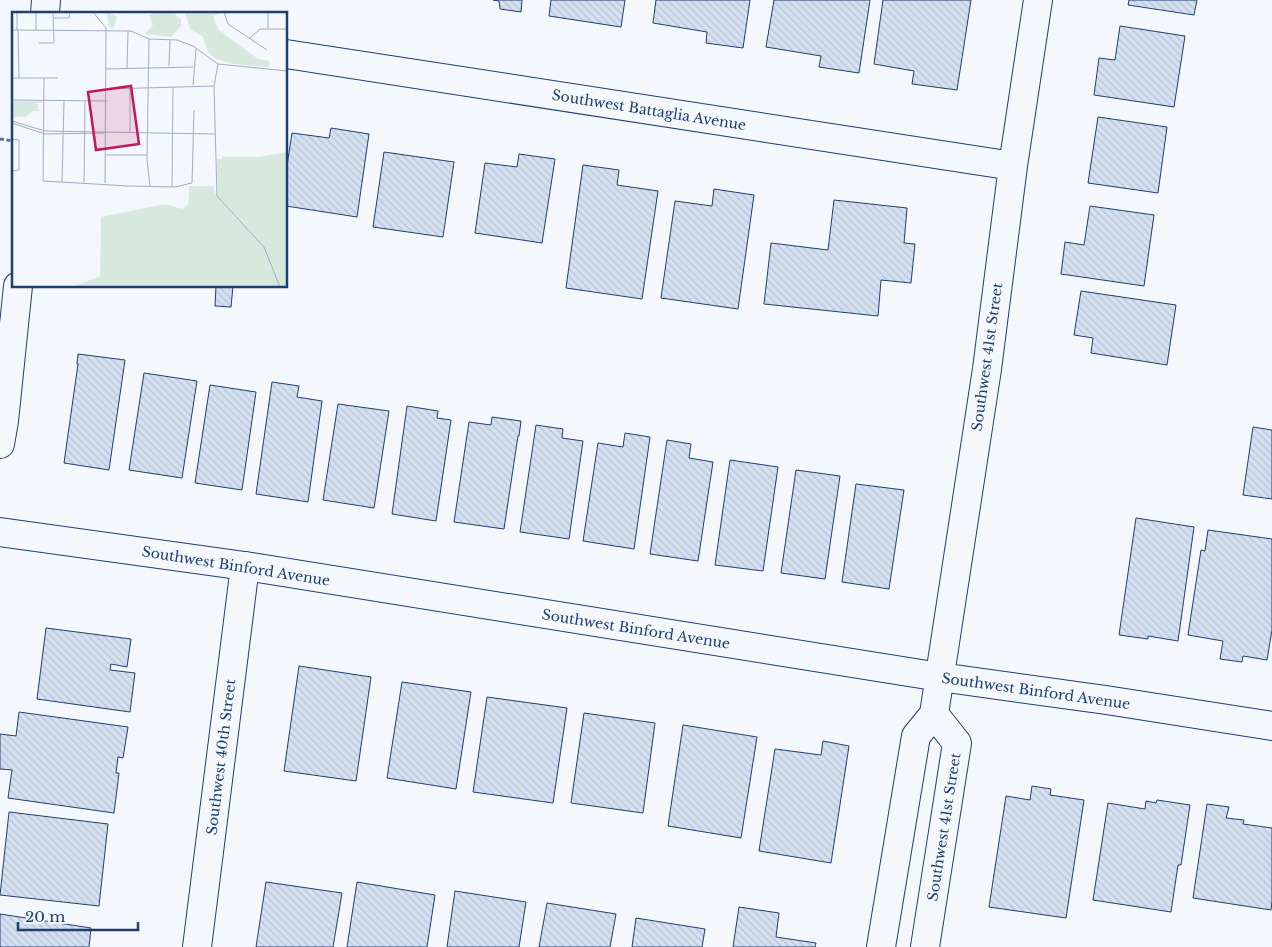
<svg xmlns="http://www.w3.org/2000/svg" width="1272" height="947" viewBox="0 0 1272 947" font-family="'Libre Baskerville',serif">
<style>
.building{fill:url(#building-back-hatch);stroke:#1d3f73}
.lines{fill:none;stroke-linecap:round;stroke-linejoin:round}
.street-casing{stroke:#1d3f73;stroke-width:30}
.path{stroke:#5e769c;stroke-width:3;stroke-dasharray:4 2.5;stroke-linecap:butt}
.street{stroke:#f4f7fb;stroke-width:28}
.labels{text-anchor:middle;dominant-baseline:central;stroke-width:4;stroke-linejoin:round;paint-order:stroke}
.street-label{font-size:14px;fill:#1d3f73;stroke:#f4f7fb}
.inset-road{fill:none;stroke:#9eadc5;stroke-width:1}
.view{fill:#c2185b;fill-opacity:0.15;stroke:#c2185b;stroke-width:2.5}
.inset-edge{fill:none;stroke:#1d3f73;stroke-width:2.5}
</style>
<defs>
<pattern id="building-back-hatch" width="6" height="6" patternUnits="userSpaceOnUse" patternTransform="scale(1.25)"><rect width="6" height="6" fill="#d5e0f0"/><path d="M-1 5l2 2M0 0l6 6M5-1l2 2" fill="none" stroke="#b6c1d1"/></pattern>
</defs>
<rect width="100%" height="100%" fill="#f4f7fb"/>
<path class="building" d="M493,0h29l-1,12 -21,-3 -1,-8z
M551,0h74l-4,27 -72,-11z
M656,0h94l-7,48 -37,-5 1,-11 -54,-9z
M774,0h96l-11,73 -40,-6 2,-11 -55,-9z
M883,0h88l-14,90 -45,-6 2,-13 -40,-7z
M1129,0h68l-3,15 -66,-10z
M1120,26l65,10 -11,71 -80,-12 5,-37 16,2z
M1098,117l69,10 -9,66 -70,-10z
M331,128l38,6 -12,83 -71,-11v-34l6,-39 37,5z
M384,152l70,10 -11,75 -70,-10z
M519,154l36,5 -13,84 -67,-10 10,-70 32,4z
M583,165l36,5 -2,15 41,6 -16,108 -76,-11z
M714,189l40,6 -16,114 -77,-11 14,-97 37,5z
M834,200l73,8 -3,35 11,1 -4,39 -30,-3 -3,36 -114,-12 7,-61 57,7z
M1090,206l64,9 -10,71 -83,-12 4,-32 19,3z
M216,286h17l-2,21 -16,-1z
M1081,291l95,14 -9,60 -76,-12 2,-15 -19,-3z
M78,354l47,6 -16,110 -45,-7 14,-99h-1z
M144,373l53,8 -15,97 -53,-8z
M272,382l27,4 -2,11 25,4 -14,101 -52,-8z
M210,385l46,7 -14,98 -47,-7z
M338,404l51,7 -15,97 -51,-8z
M407,406l31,5 -1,7 14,2 -15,101 -44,-7z
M492,417l29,4 -2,15h-1l-14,93 -50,-7 15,-100 22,3z
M536,425l27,4 -1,9 21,3 -14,98 -49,-7z
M1253,427l19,3v69l-29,-4z
M625,433l25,4 -16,112 -51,-8 15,-98 25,4z
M667,440l24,4 -2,14 24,4 -15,99 -48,-7z
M730,460l48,7 -15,104 -48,-6z
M796,470l44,6 -15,103 -44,-6z
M856,484l48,6 -15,99 -47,-7z
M1136,518l58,9 -16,114 -30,-5v3l-29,-4z
M1208,530l64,9v91l-5,30 -24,-4 -1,6 -22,-3 3,-18 -35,-6 13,-85 4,1z
M46,628l85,11 -4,28 -16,-3 -1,6 25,3 -5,39 -93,-13z
M299,666l72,11 -15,104 -72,-10z
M402,682l69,10 -15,97 -69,-11z
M487,697l80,11 -14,95 -80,-11z
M19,712l109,15 -5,31 -5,-1 -2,16h3l-5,40 -106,-15 4,-28 -12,-1v-35l16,2z
M584,713l71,10 -12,90 -72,-10z
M683,725l74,12 -16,101 -73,-12z
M823,741l26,5 -18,117 -72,-12 16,-102 46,6z
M1032,786l19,3 -1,6 34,5 -18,118 -77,-11 17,-111 24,4z
M1157,800l33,5 -9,60h-3l-7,47 -78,-12 15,-97 37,6 1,-8 10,2z
M1207,804l22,3 -3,11 18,2 -1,4 29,4v73l-1,9 -78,-12z
M9,812l99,12 -9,82 -99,-11z
M266,882l76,11 -9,54h-77z
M357,882l78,13 -8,52h-80z
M455,891l71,11 -7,45h-72z
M547,903l69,11 -6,33h-71z
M739,907l40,6 -3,24 40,6 -1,4h-82z
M0,914l91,14 -2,19h-89z
M636,918l69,11 -3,18h-70z"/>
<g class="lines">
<g class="street-casing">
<path id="street" d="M45,14l1,-14
M286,54l727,112
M0,444l4,-23 14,-135
M0,532l245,34 695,111 166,23 166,26
M197,947l48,-381
M881,947l35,-211 18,-22 53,-345 26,-203 25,-166
M925,947l32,-204 -23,-29"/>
</g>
<path class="path" d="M0,139l14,2"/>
<use href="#street" class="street"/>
</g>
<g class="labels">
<g class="street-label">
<text transform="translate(649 110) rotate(9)">Southwest Battaglia Avenue</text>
<text transform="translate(987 357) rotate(-82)">Southwest 41st Street</text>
<text transform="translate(236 566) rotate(9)">Southwest Binford Avenue</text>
<text transform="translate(636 629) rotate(9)">Southwest Binford Avenue</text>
<text transform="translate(1036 691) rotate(8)">Southwest Binford Avenue</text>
<text transform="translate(221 757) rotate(-83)">Southwest 40th Street</text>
<text transform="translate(944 827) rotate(-81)">Southwest 41st Street</text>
</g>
</g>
<g transform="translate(12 12)">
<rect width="275" height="275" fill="#f4f7fb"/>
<path d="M95,0l10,5 -3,11 -5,-1zM202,9l5,9 39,29 11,2v6l-36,-3 -19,-6 17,-3 -4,-9 -10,-2zM0,89h30v2h-5l2,8h-7l-6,6h-14z" fill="#d7e8df"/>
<path d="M173,0h36l-7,4 3,28 22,5 2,5 -27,4 -6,-6 -5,-15 -13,-8zM275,140v135h-214l27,-11 1,-59 64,-13 17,5 9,-7 -1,-16h23l-1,8 11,-1 -1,-36h36z" fill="#d7e8df"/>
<path d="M144,0h17l8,8v6l-10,11 -26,-3 8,-9 -4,-10zM205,147h70v96l-17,1 -4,-10 -48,-50zM177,174h25l1,12 52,58 -53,1v30h-111v-34l84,1z" fill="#d7e8df"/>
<path class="inset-road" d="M5,0v18M24,0v18M81,0l13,16 -1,155M212,0l4,12 39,26M41,6h16l1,-6M256,16v-16M0,18l119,1 18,8 28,1 16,6 25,18 69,7M6,18l1,47M137,27l-2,121 3,26M237,27l11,-10h27M27,31h15l-1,-31M206,52l-4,22 3,110 47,51 16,40M157,54l1,-26M115,56l1,-37M94,57l87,-2M0,66h46M32,66l-1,103 85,5 47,1 17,-4 2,-73M181,73l3,-36M95,77l107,-3M0,88l95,1M0,109l33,10 170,3M0,111l33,11 59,-1M118,121v-45M0,127l7,1v30l-7,1M94,143h41M50,170l2,-81M72,170l1,-81M160,175l1,-100"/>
<path class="view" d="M119,74l8,58 -43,6 -8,-58z"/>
<rect width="275" height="275" class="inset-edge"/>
</g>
<path d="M18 922v8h120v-8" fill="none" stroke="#1d3f73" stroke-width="2.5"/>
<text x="25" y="922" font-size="15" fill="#1d3f73" stroke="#f4f7fb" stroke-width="4" paint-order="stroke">20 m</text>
</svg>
